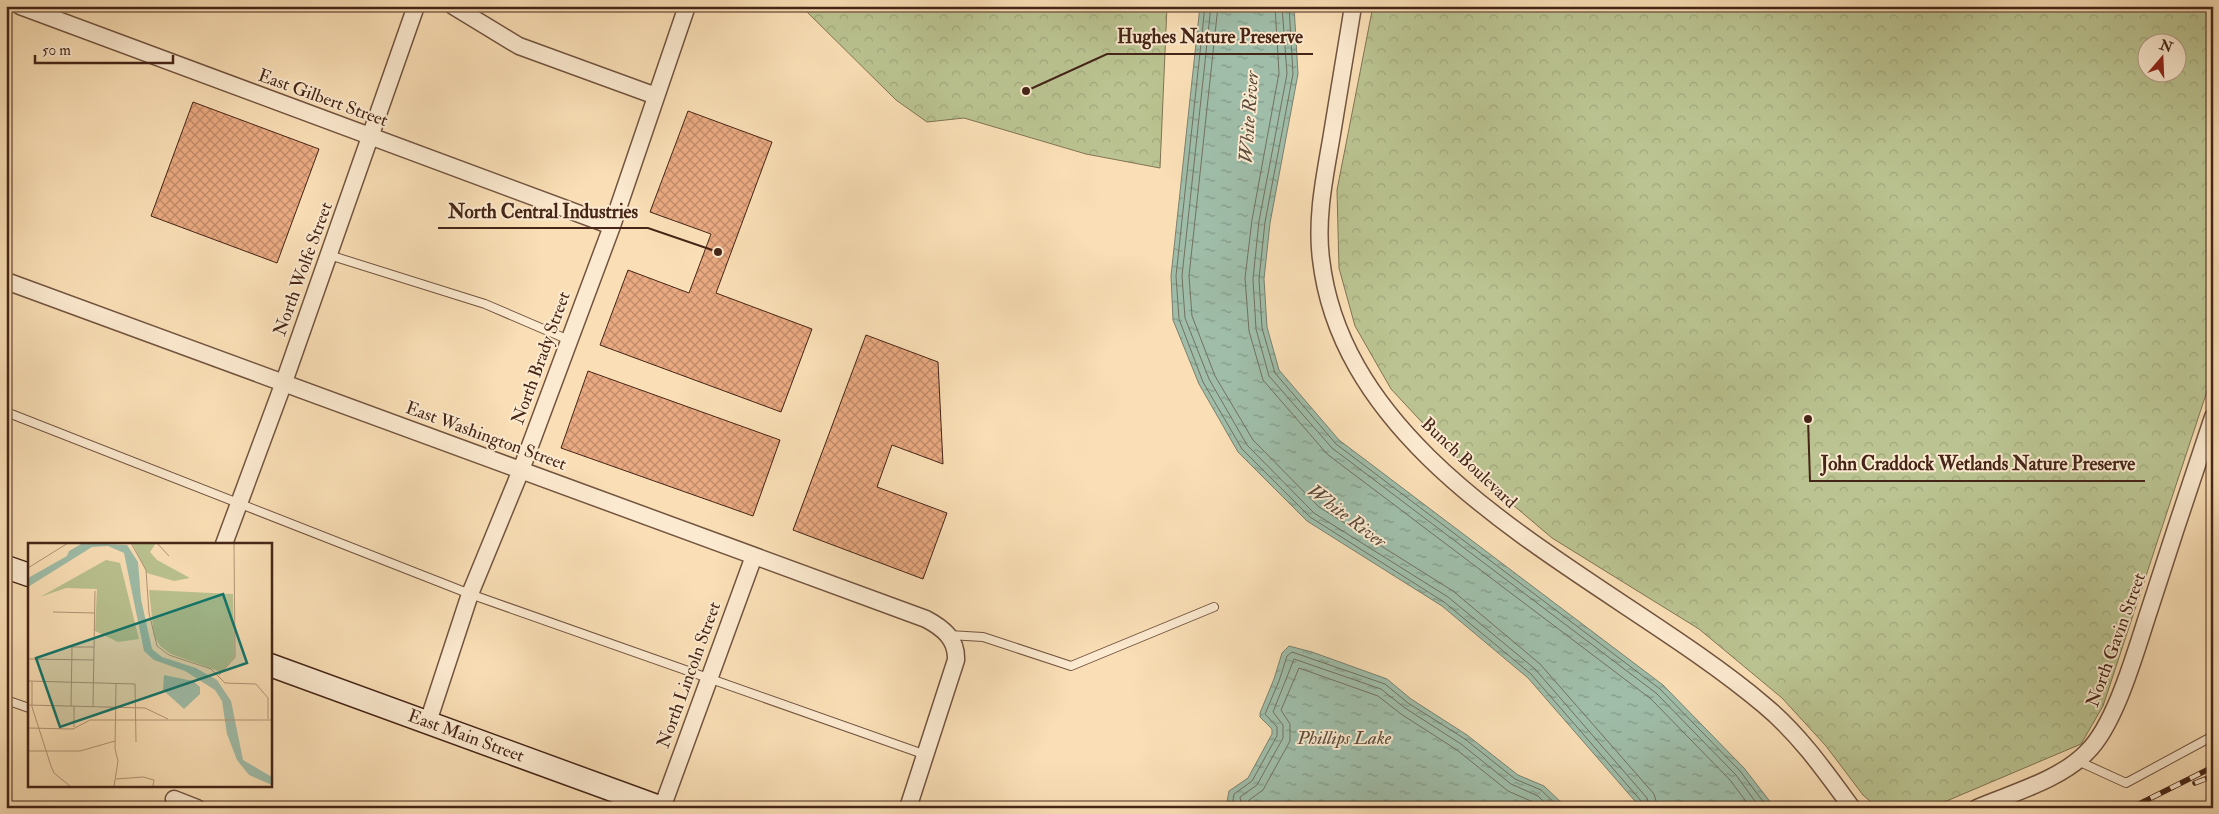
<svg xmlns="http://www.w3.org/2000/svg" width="2219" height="814" viewBox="0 0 2219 814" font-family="'IM FELL Double Pica',serif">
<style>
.park{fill:url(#park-crowns);stroke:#807454;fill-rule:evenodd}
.water{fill:url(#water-ripples);stroke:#7b806f}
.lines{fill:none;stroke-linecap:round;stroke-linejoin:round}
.shore{stroke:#727160;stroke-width:1}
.building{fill:url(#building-cross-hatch);stroke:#452517}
.service-casing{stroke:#72543f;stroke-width:10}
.minor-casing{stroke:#72543f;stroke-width:19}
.secondary-casing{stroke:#452517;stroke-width:25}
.service{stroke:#fcead0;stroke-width:8}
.minor{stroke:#fcead0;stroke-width:16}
.secondary{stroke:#fcead0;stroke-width:22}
.rail-casing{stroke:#452517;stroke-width:5.5}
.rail{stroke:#fcead0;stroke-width:4;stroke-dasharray:11;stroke-linecap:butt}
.labels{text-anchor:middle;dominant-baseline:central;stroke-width:4;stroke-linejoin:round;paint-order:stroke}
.street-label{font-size:18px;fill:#452517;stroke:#fcead0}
.water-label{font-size:19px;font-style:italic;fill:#5c4b3c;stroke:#fcead0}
.inset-road{fill:none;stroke:#b29576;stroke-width:1}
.view{fill:#0f766e;fill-opacity:0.15;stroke:#0f766e;stroke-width:2.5}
.inset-edge{fill:none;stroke:#452517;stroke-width:2.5}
.leader{fill:none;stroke:#452517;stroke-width:2}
.callout-dot{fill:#452517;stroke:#fcead0;stroke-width:2}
.callout-label{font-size:19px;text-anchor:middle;font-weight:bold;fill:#452517;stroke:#fcead0;stroke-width:4;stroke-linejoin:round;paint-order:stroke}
</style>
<defs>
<pattern id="park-crowns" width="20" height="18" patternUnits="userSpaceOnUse" patternTransform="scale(1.25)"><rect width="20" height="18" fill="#bac391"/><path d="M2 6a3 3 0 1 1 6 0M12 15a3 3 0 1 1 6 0" fill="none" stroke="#a1a77c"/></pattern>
<pattern id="water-ripples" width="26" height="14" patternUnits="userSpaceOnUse" patternTransform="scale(1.25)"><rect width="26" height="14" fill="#9fbda9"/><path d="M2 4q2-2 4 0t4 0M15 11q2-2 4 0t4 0" fill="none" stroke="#839989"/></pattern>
<pattern id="building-cross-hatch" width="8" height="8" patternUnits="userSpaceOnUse" patternTransform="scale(1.25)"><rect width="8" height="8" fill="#eaaa81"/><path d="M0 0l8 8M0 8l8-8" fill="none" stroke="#bf8a69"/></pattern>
</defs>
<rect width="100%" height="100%" fill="#fadfb6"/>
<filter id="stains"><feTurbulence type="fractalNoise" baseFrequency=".004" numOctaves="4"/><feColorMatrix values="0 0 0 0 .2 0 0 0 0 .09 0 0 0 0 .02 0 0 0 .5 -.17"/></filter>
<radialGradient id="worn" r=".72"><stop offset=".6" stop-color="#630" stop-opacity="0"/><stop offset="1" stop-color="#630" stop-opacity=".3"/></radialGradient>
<path class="park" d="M801,6h366l-7,162 -74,-14 -122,-36 -37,4 -31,-22z
M1373,6h840v367l-110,333 -22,38 -151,64h-52l-15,-13 -37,-49 -44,-48 -83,-69 -147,-91 -106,-90 -55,-59 -36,-63 -16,-58 -2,-78zM2146,42h30v30h-30z"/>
<path class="water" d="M1200,6h94l4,68 -28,149 -6,56 3,48 12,43 60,70 324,245 81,83 31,40h-134l-113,-130 -86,-72 -135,-85 -69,-69 -39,-68 -26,-64 -2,-44z
M1289,646l23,6 75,27 24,20 56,36 51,40 26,11 23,22h-335l-5,-6 2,-11 19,-13 24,-44v-5l-12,-12v-4l14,-34 8,-26z"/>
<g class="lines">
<path class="shore" d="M1205,6l-29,270 3,43 24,63 39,67 68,68 134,85 87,72 111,128 2,6
M1211,6l-29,270 3,42 24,61 38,66 67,68 134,84 87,72 112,129 3,10
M1218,6l-29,270 3,40 23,60 38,64 66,67 134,84 87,73 114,130 4,14
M1275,6l4,67 -27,147 -7,58 4,53 14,49 64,74 324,245 79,81 21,28
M1282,6l5,68 -28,147 -6,58 3,50 13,47 63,72 324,245 80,82 24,33
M1289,6l4,68 -28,148 -6,57 3,49 13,45 61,71 324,245 80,82 28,37
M1236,808l-3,-8 1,-6 18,-13 25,-45v-9l-12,-13 14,-33 8,-25 5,-4 93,32 23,19 57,36 50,40 26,11 19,18
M1242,808l-2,-11 17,-12 26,-47v-13l-10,-13 21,-53 87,30 24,19 56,36 50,40 27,12 12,12
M1249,808v-8l14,-10 27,-49v-17l-9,-14 18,-42 79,28 23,18 56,36 51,41 25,11 6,6"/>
</g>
<path class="building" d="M193,102l126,47 -42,114 -126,-47z
M688,111l84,31 -56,151 96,36 -31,83 -181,-67 28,-75 61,23 22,-59 -61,-22z
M866,335l72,27 5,102 -51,-19 -15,42 70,26 -24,66 -130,-49z
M588,371l192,69 -27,76 -192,-68z"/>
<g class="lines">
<g class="service-casing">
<path id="service" d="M329,255l156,49 84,36
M6,412l464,182 456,161
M949,635l34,2 88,29 143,-59
M6,700l23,8
M2078,761l48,22 87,-47"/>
</g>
<g class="minor-casing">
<path id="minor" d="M20,6l592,220
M453,6l66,40 137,50
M1353,6c-7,45 -15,90 -22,134 -7,40 -15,79 -10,119 25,216 296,321 443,446 35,29 61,66 88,103
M6,281l920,338c17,9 31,20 30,41l-48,148
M224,544l60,-162 132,-376
M428,722l42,-128 51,-124 91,-244 75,-220
M174,799l23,9
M662,808l92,-252
M1977,808c35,-15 83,-28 110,-56 29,-28 49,-102 62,-141 21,-65 42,-129 64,-194"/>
</g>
<g class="secondary-casing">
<path id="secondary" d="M6,567l23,8
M270,665l392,143"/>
</g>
<use href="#service" class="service"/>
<use href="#minor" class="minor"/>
<use href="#secondary" class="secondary"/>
<g class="rail-casing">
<path id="rail" d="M2195,783l18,-7
M2131,808l82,-41"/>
</g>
<use href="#rail" class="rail"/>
</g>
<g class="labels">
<g class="street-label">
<text transform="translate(323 98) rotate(20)">East Gilbert Street</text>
<text transform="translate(303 269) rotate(-70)">North Wolfe Street</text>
<text transform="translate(541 358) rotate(-70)">North Brady Street</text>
<text transform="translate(486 436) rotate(20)">East Washington Street</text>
<text transform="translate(1469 463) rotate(43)">Bunch Boulevard</text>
<text transform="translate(2116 640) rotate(-70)">North Gavin Street</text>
<text transform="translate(689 675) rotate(-70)">North Lincoln Street</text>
<text transform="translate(466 736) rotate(20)">East Main Street</text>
</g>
<g class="water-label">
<text transform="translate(1249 117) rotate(-86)">White River</text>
<text transform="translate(1347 516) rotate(37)">White River</text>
<text x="1344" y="738">Phillips Lake</text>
</g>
</g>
<g transform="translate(28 543)">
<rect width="244" height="244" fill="#fadfb6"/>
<path d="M104,0h24l-6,9 7,8 33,18 -16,3 -27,-8zM78,17l14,3 19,76 -21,3 -23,-11 2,-42 -31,-1 -26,9zM121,47l84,4 1,63 -13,15 -50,-18 -11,-8 -6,-10z" fill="#bac391"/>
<path d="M55,0l44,2 11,17 3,37 11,50 10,8 34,11 21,12 14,21 12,59 29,17v8l-23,-10 -12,-15 -10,-26 -5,-33 -7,-11 -30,-19 -31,-11 -10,-9 -20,-98 -16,-7 -16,1 -64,40v-9l39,-22 2,-5zM136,132l29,6 7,6v7l-16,15 -21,-19z" fill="#9fbda9"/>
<path class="inset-road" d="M103,0l15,27 3,43 8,33 12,9 42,14 14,14 31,1 12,14v21M129,0l12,13M0,25l40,-25M25,69l42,1M0,116l66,1M191,132l16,-18 -1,-114M0,138l107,3 1,58M4,139v25l19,59 3,7 16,13M0,162l117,3 23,11M43,163l1,-59h22M65,164l2,-116M46,184v-21M0,185l45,1 17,-9h182M0,208h52l35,-10M88,236l27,-2 11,3 -1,6M86,243l4,-25 -3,-12 1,-65"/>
<path class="view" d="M195,51l24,69 -187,64 -24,-69z"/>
<rect width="244" height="244" class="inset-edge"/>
</g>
<path class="leader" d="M1026 91L1107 54H1313M718 252L648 228H438M1808 419L1810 481H2145"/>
<g class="callout-dot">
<circle cx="1026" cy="91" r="5"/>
<circle cx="718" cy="252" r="5"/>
<circle cx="1808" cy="419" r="5"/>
</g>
<g class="callout-label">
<text x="1210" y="43">Hughes Nature Preserve</text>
<text x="543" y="218">North Central Industries</text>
<text x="1978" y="470">John Craddock Wetlands Nature Preserve</text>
</g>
<rect width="2219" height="814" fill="none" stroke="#fadfb6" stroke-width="25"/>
<rect x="8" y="8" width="2204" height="799" fill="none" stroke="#452517" stroke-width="2.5"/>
<rect x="12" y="12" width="2194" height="789" fill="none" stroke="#452517"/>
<g transform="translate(2162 58) rotate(19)"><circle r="24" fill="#fcead0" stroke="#b39b86"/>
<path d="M0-4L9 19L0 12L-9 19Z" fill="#8f2418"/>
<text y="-8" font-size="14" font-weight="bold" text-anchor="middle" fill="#452517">N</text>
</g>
<path d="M35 55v8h138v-8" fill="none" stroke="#452517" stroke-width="2.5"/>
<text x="42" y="55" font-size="15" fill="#452517" stroke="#fcead0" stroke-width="4" paint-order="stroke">50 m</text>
<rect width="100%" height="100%" filter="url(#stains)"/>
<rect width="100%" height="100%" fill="url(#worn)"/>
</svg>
